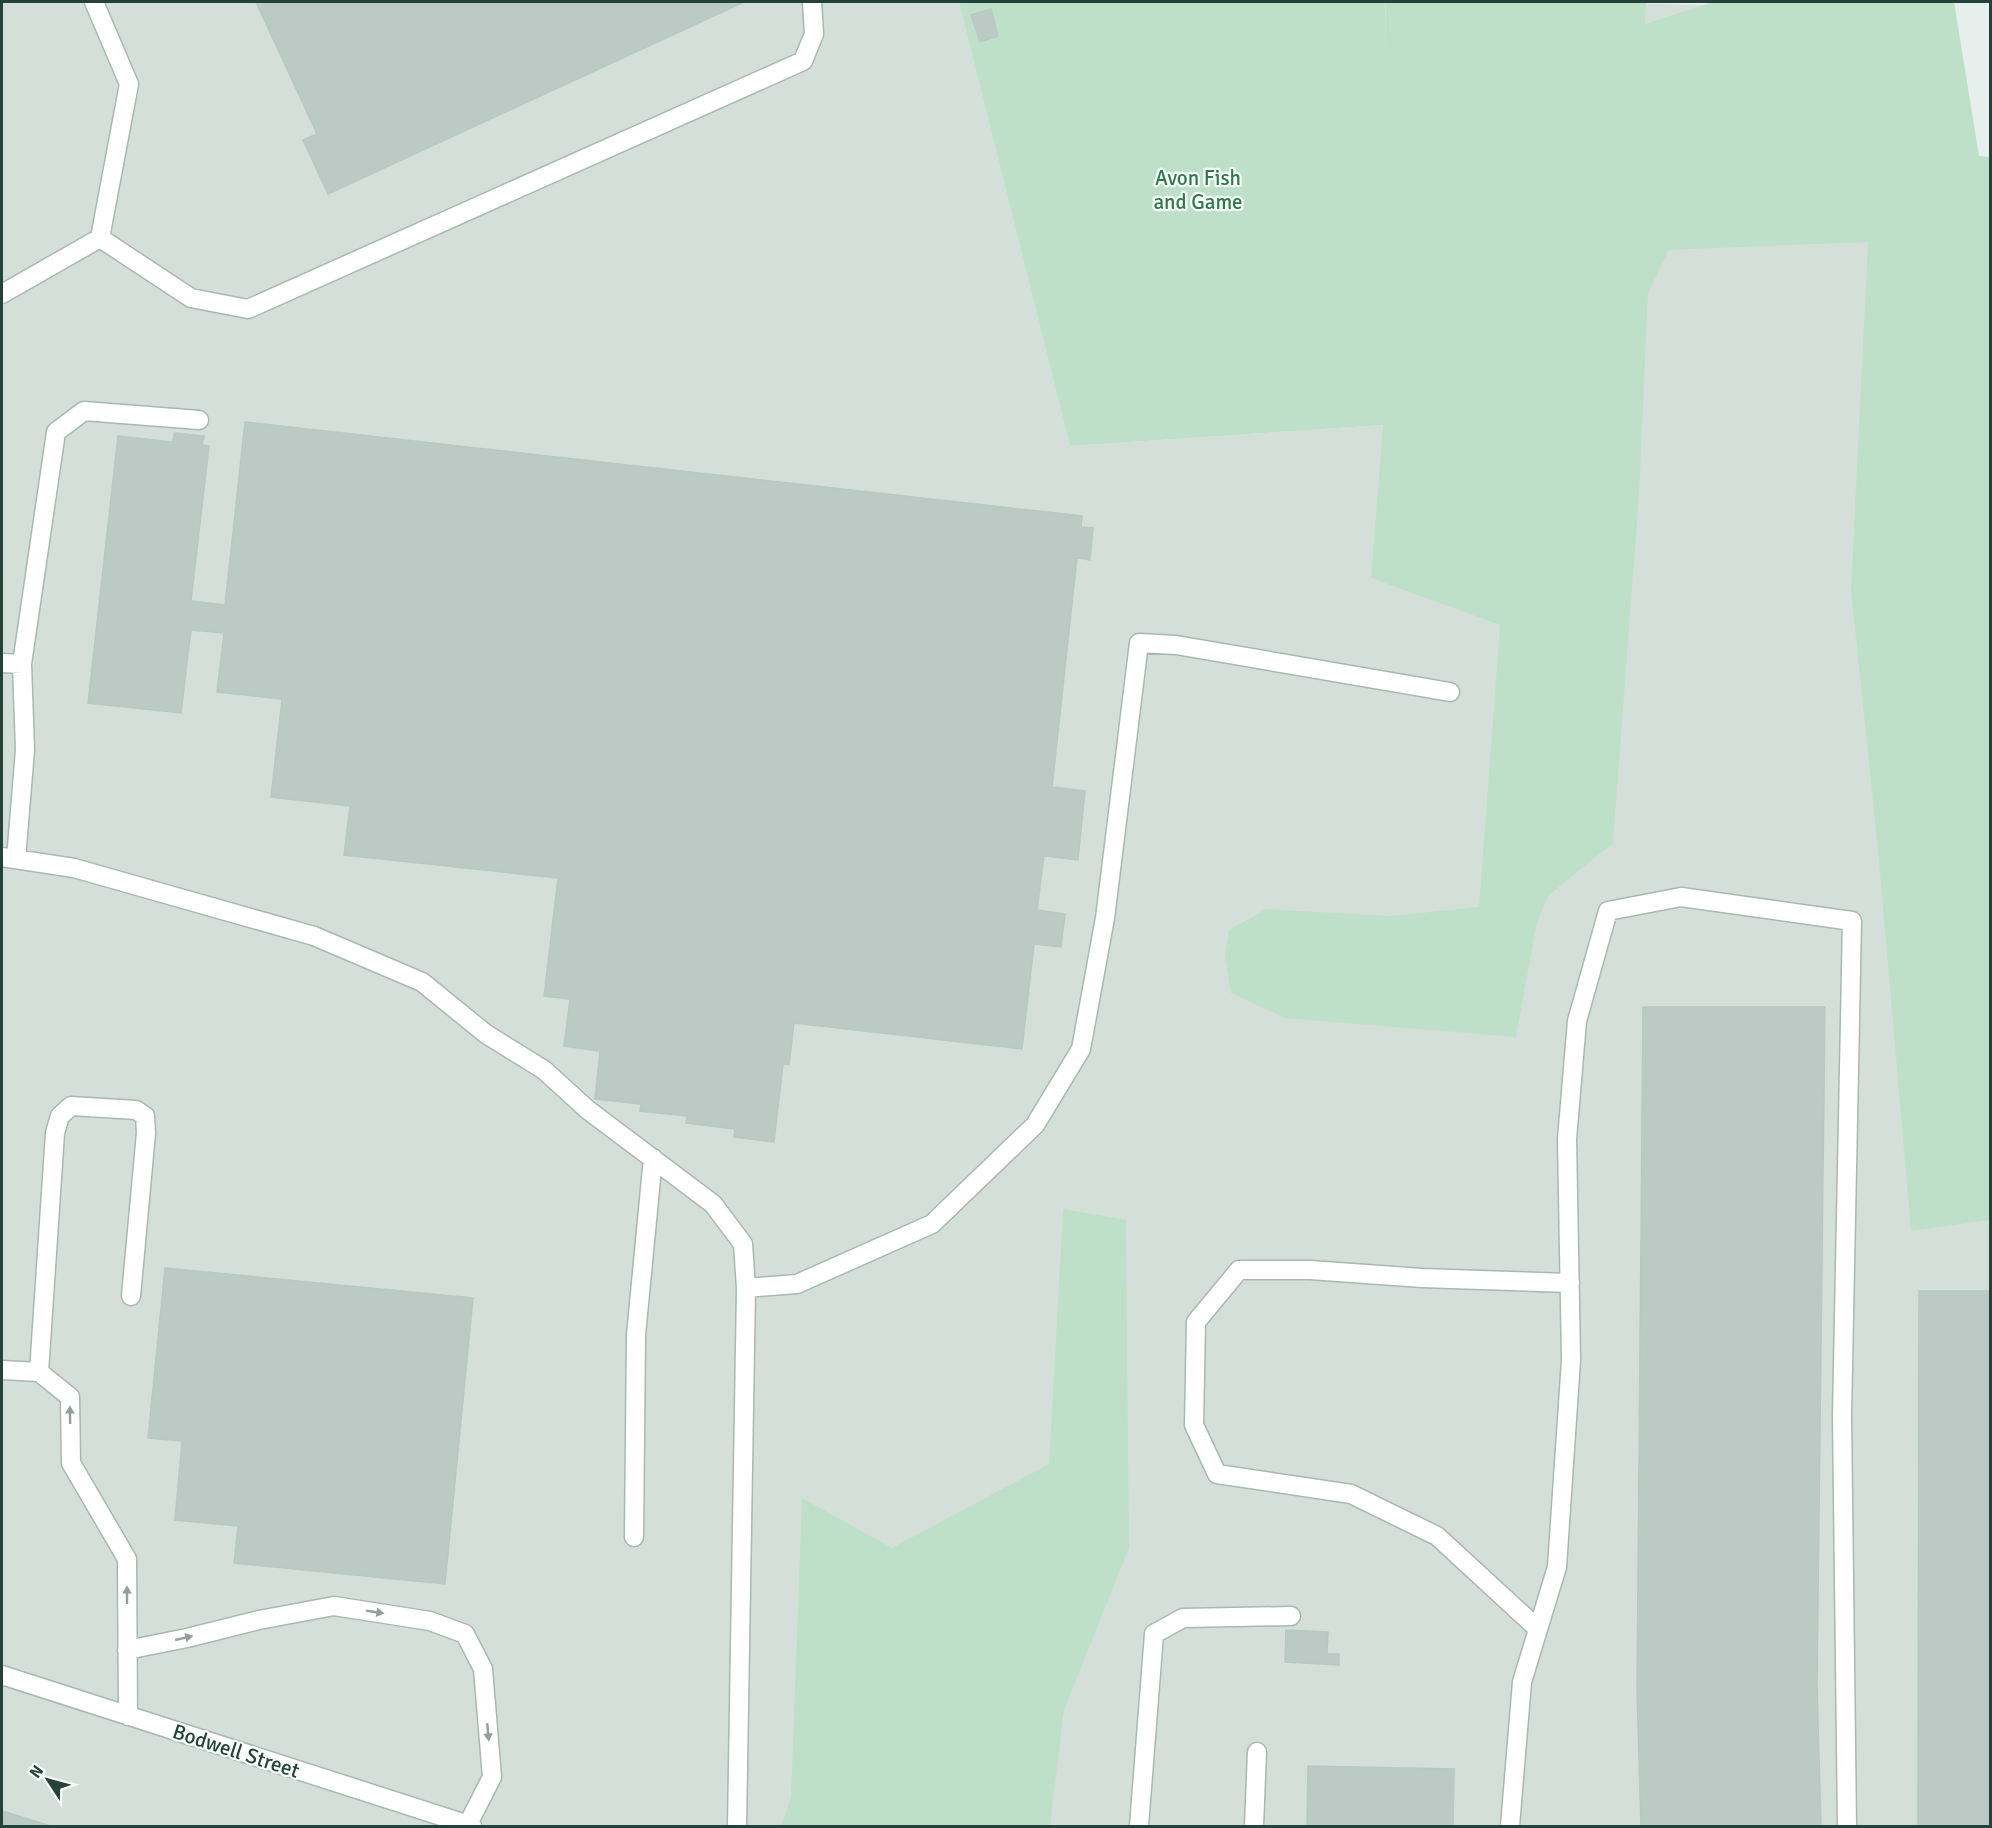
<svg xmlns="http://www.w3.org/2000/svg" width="1992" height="1828" viewBox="0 0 1992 1828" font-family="Signika,sans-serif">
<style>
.built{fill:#d4dfda}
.green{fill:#bfe0c8}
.building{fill:#bbcac4;stroke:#b8c9c2;stroke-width:1.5}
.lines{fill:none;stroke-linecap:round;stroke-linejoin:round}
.minor-casing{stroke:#a8b8b2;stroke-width:21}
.minor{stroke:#fff;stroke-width:18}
.oneway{fill:#92a09c}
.labels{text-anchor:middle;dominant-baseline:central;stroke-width:4.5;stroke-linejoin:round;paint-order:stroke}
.park-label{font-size:21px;fill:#2d7a4b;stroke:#f7fbf9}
.street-label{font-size:21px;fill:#24423a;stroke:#f7fbf9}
</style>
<rect width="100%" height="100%" fill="#e6efeb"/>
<path class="built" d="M2,2h957l111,444 313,-21 2,-423 281,2 288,9 36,1037v776h-1988z"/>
<path class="green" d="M959,2h426v63l1,-63h260l-1,22 68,-22h241l25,154 11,1v1063l-79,11 -33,-381 -27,-260 17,-348 -199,8 -21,43 -9,202 -26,348 -65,53 -11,26 -21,115 -231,-19 -54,-25 -6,-37 4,-26 37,-21 124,7 89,-9 21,-282 -129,-47 12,-153 -313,21z
M1063,1209l63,11 3,328 -65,162 -14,116h-269l10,-29 11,-299 90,50 157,-84z"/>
<path class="building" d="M256,2h488l-416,192 -25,-54 14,-6z
M991,9l7,27 -18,6 -9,-27z
M245,422l837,94 -1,11 12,1 -3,32 -13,-2 -25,229 33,4 -7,69 -34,-4 -7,54 28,4 -4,33 -27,-3 -12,105 -228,-26 -5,42 -6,-1 -9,78 -40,-5 1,-8 -49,-6 1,-7 -47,-5 1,-7 -46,-5 5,-48 -36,-5 6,-47 -26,-3 14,-118 -214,-23 6,-49 -79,-9 11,-98 -65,-7 7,-59 -33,-3 -10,83 -93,-10 30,-267 55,6 1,-9 30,3 -2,9 7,1 -18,155 34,4z
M1643,1007h182l-8,678 4,141h-180l-4,-137z
M165,1268l308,30 -28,286 -211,-21 4,-37 -63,-6 7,-79 -34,-3z
M1919,1291h71v535h-72z
M1286,1630l42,2 -1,22h12v11l-54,-3z
M1308,1766l146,3 -1,57h-146z
M2,1811l49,15h-49z"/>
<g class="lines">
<g class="minor-casing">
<path id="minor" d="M100,238l91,60 57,11 555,-248 11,-27 -2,-32
M2,294l98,-56 29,-154 -35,-82
M2,663l20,1 3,86 -9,109
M22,664l34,-232 28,-21 115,9
M2,857l72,11 240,68 108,46 64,52 58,36 44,40 125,94 30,40 3,44 -9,538
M746,1288l51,-4 135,-60 103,-99 46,-76 24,-131 34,-275 37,2 274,47
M2,1370l37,2 31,25 1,66 56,96 1,157
M39,1372l16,-239 5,-17 11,-10 65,4 9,6 1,17 -15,163
M634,1537l2,-202 17,-177
M1538,1629l-101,-93 -86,-42 -134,-20 -23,-49 2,-103 43,-52h71l112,8 148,5
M127,1650l60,-12 72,-18 75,-14 96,15 35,13 18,35 9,108 -25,49
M2,1675l470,151
M1139,1826l15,-192 29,-16 108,-2
M1254,1826l3,-74
M1510,1826l12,-144 35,-115 14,-207 -4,-221 10,-118 31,-110 73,-14 171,24 -10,494 5,411"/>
</g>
<use href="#minor" class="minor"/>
</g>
<defs><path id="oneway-solid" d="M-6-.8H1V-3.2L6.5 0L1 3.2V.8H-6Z" transform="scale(1.5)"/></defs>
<g class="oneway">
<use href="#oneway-solid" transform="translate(70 1415) rotate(-91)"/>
<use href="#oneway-solid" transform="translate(127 1595) rotate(-90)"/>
<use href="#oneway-solid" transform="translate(375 1612) rotate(9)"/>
<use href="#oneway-solid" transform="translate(184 1638) rotate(-13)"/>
<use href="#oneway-solid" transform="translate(488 1732) rotate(85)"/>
</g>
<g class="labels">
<g class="park-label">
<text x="1198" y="178">Avon Fish<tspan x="1198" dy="24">and Game</tspan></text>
</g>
<g class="street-label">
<text transform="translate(236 1751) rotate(18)">Bodwell Street</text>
</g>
</g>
<rect width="1992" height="1828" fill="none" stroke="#24423a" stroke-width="6"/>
<g transform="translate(48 1780) rotate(306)" stroke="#f7fbf9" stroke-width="4.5" paint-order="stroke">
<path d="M0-4.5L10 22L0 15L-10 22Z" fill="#24423a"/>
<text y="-9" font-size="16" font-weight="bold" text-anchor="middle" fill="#24423a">N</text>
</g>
</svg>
